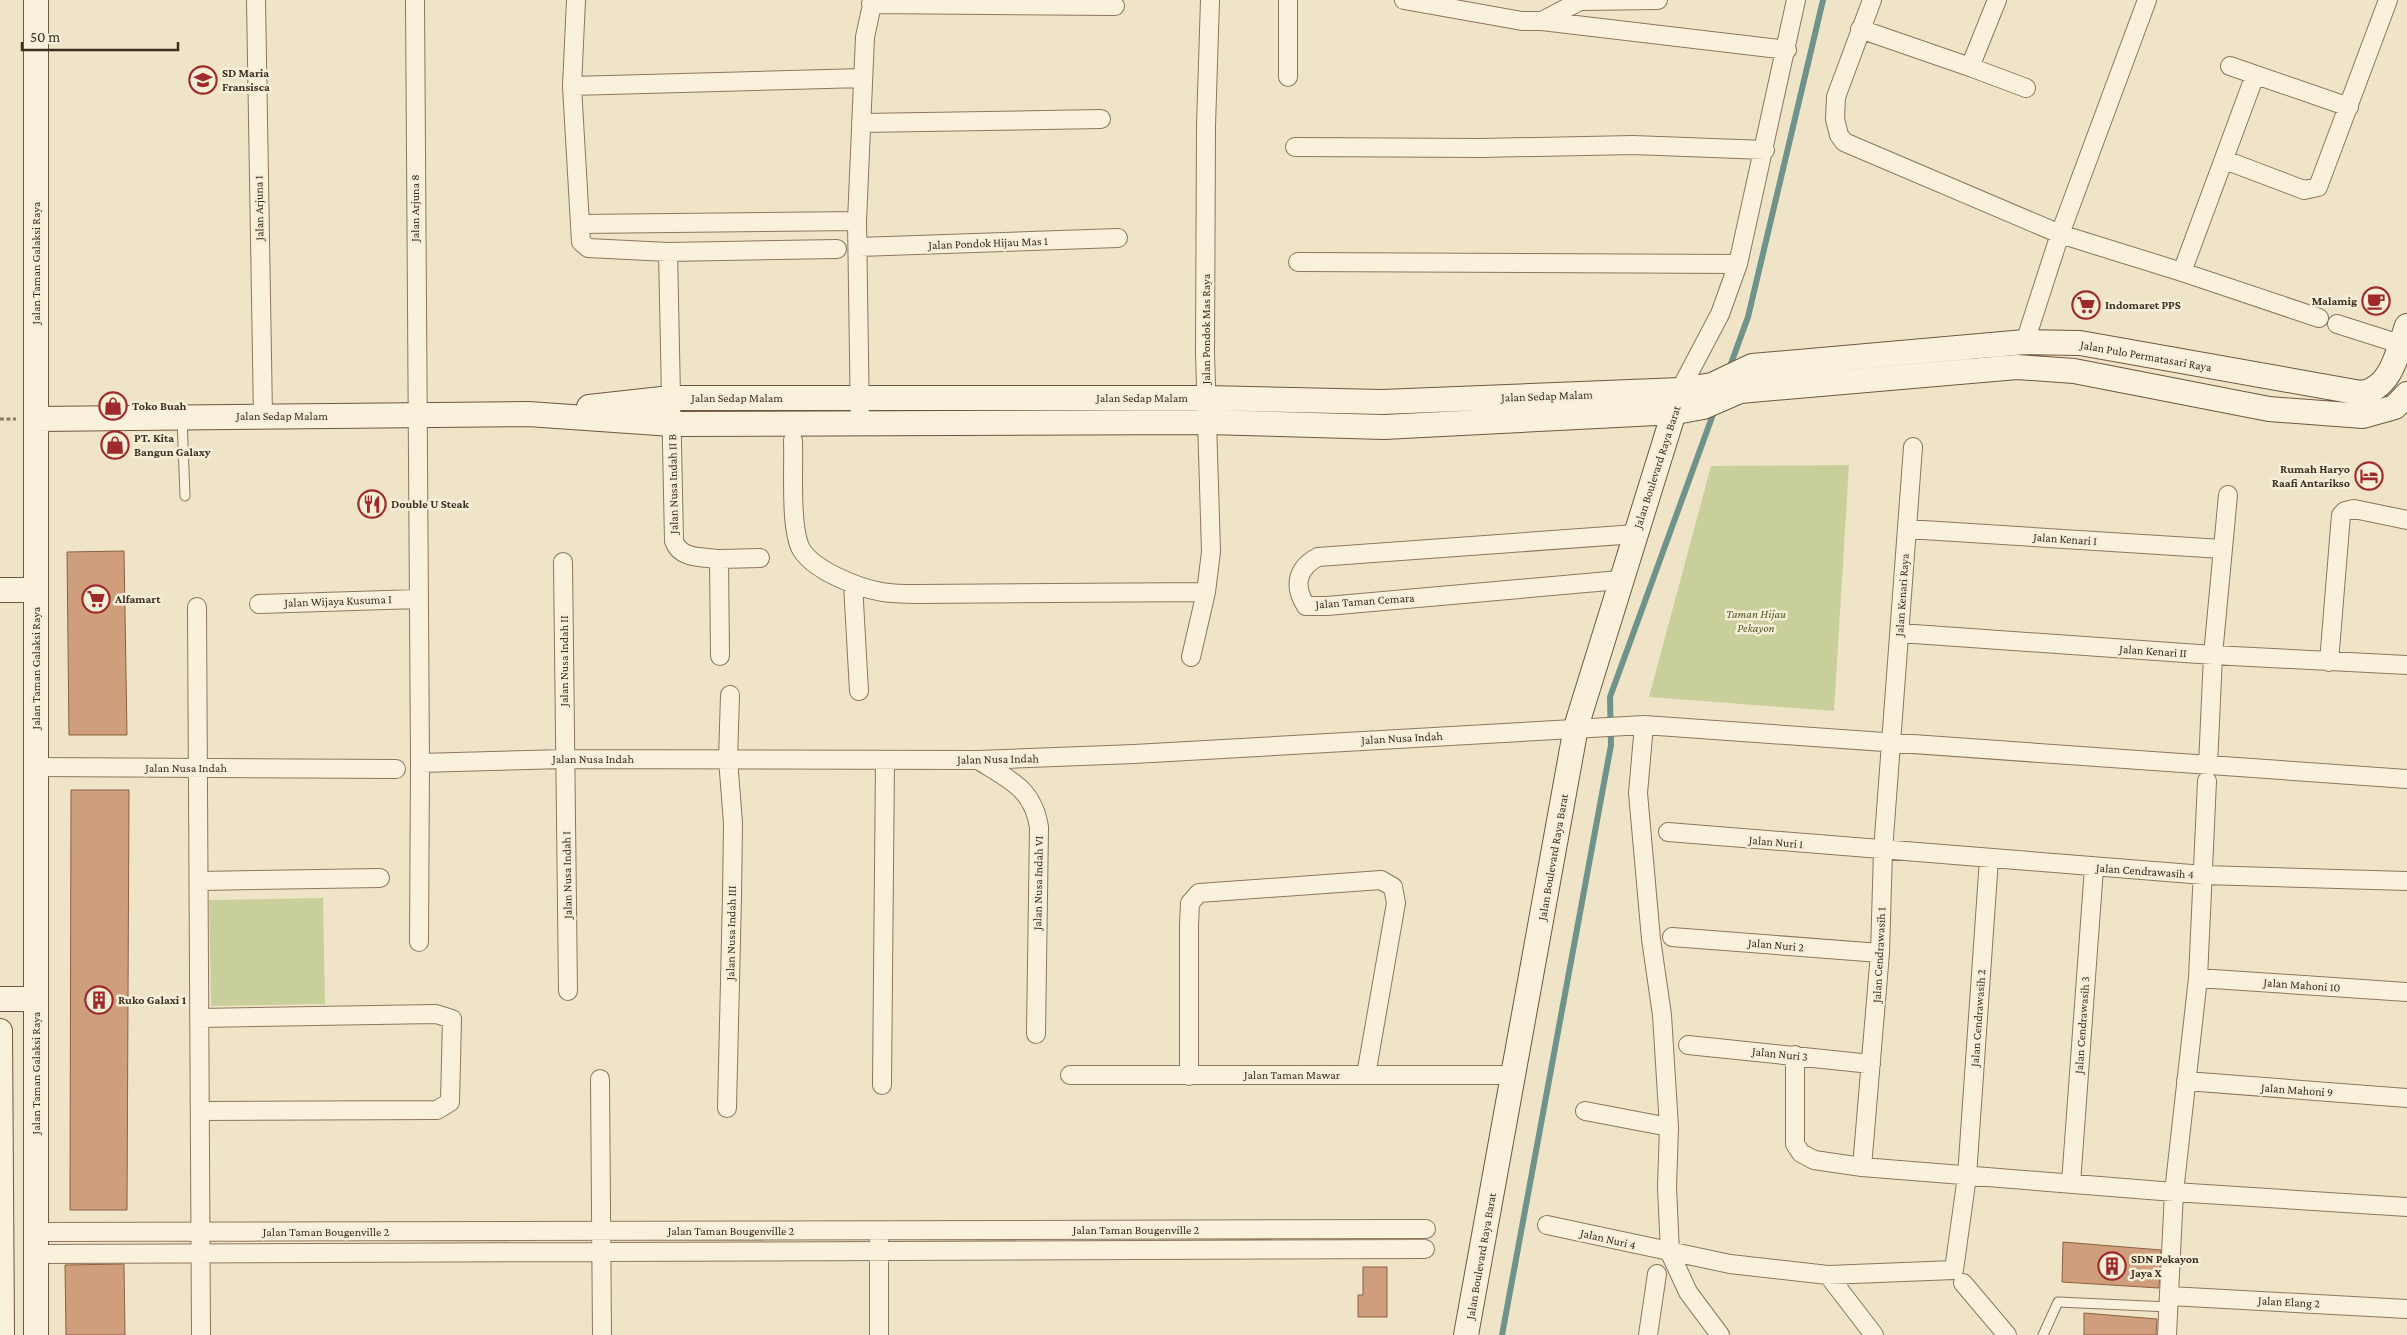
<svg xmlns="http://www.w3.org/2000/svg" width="2407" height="1335" viewBox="0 0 2407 1335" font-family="'Crimson Pro',serif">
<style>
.green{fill:#c9cf9b}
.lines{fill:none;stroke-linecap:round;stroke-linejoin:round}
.stream{stroke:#6f938a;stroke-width:6}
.building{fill:#cf9f7d;stroke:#8d5f41}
.lane-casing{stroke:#8d765c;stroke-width:11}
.street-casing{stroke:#8d765c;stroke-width:20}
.secondary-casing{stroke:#6f573f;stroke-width:26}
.path{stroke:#8d765c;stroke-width:3;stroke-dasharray:4 2.5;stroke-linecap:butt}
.lane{stroke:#faf1dc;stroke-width:9}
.street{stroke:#faf1dc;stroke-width:18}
.secondary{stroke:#faf1dc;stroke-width:24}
.labels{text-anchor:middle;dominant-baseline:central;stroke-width:5;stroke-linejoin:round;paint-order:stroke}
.poi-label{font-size:12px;font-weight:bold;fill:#3d2e20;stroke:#f7eed8;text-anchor:start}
.street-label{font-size:12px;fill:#3d2e20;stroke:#f7eed8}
.park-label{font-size:12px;font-style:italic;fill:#4d5a26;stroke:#f7eed8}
</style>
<rect width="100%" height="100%" fill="#f0e4c8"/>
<path class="green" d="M1849,465l-15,246 -185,-14 62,-231z
M323,898l2,106 -114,2 -2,-106z"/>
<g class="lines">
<path class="stream" d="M1729,369l19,-52 75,-317
M1502,1335l109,-590 -1,-48 105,-288"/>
</g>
<path class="building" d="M124,551l3,184h-58l-2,-183z
M71,790h58l-2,420h-57z
M2063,1242l98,8 -2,38 -97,-6z
M124,1264l1,71h-59l-1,-70z
M1363,1267h24v50h-29v-22h5z
M2084,1313l73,6 -1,16h-72z"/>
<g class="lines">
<g class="lane-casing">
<path id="lane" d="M182,417l3,79
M2043,1335l15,-33 111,5"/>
</g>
<g class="street-casing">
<path id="street" d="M256,0l7,416
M415,0l5,763 -1,179
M576,0l-4,86 9,156 7,6 80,4 6,289c6,18 28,16 45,18l1,97
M1404,0l118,21h20l38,-20 78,-1
M1872,0l-36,97 -1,22 4,16 5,7 216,92 122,38 137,46
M871,4l244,2
M1542,21l245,29
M1860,29l110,38 27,-67
M2230,66l119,41
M1970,67l56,21
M1288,77v-77
M572,86l291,-8
M861,123l240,-4
M1295,147l186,1 152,-3 132,5
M2225,160l79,30 14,-3 70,-187
M580,224l277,-3
M859,247l259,-9
M668,252l169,-3
M1298,262l440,2
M2182,272l73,-197
M2337,324l63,20
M2025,342l35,-108 87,-234
M1680,390l40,-76 18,-50 58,-264
M860,423l-3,-202 8,-184 8,-37
M793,440c1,27 -3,84 7,107 11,23 59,41 82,45 12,2 24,2 35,2l289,-2
M1907,529l315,20
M719,559l41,-1
M563,562l5,429
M1620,580l-293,26h-21c-13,-20 -9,-38 12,-49l318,-23
M853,584l6,107
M259,604l159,-5
M197,607l4,728
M1900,633l313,22 194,10
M1191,657l15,-65 5,-40 -6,-199 1,-227 4,-126
M2329,662l12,-147 4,-4 9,-2 53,11
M1644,725l-6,68 13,146 11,76 7,112 -2,60 3,66 18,39 32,43
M978,760c30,19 55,28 61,67l-3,207
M420,763l145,-4 413,1 156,-6 510,-29 763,54
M2208,766l5,-111 15,-160
M36,767l360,2
M1668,832l536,43 203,6
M199,881l181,-3
M1672,937l208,16
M2198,978l209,14
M200,1018l236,-4 16,5 -2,83 -13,8 -237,1
M1688,1045l183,19
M1795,1055v89l6,9 13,7 48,7 312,25 233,15
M1070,1075h444
M1189,1076v-151l1,-22 9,-10 182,-13 12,7 3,16 -30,172
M600,1079l2,256
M2186,1081l221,17
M882,1085l3,-325
M727,1108l5,-211 1,-74 -5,-64 2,-64
M1585,1111l84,16
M1862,1167l18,-214 3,-102 30,-404
M2071,1183l23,-315
M1547,1225l183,39 98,11 126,-5 13,-94 22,-317
M37,1232l1389,-3
M36,1254l1389,-5
M1828,1275l46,60
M1963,1283l44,52
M2170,1296l237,13
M879,1335v-94
M1648,1335l9,-61
M2167,1335l7,-143 24,-214 9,-197"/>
</g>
<g class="secondary-casing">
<path id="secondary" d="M36,0v1335
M589,407l82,-9h535l176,4 298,-12 32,-5 40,-19 273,-24 55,1 281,50c31,-4 37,-43 46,-67
M36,419l492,-5 144,10 535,-2 177,5 292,-15 27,-5 37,-16 277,-24 57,4 195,38 94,7 32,-9 12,-13
M0,590h36
M0,999h36
M0,1031l2,304
M1466,1335l110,-608 102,-328"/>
</g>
<path class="path" d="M0,419h16"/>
<use href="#lane" class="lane"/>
<use href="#street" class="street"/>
<use href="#secondary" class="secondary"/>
</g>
<defs>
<g id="school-ring" transform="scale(1.4375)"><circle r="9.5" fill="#f7eed8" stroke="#9e2a2b" stroke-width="1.5"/><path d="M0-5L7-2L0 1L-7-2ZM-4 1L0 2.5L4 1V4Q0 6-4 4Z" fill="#9e2a2b"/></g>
<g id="cafe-ring" transform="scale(1.4375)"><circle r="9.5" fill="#f7eed8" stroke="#9e2a2b" stroke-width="1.5"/><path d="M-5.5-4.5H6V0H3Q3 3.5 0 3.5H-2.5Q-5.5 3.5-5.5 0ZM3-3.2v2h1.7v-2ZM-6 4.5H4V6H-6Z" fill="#9e2a2b"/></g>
<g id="supermarket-ring" transform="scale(1.4375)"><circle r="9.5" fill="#f7eed8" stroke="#9e2a2b" stroke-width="1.5"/><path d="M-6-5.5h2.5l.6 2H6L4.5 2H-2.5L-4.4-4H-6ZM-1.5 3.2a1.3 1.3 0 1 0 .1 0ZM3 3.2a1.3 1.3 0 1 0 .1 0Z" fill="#9e2a2b"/></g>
<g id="shop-ring" transform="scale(1.4375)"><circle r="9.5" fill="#f7eed8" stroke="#9e2a2b" stroke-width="1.5"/><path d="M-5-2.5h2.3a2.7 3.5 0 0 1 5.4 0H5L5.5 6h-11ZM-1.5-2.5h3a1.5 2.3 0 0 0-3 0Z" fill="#9e2a2b"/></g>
<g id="hotel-ring" transform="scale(1.4375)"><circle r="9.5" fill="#f7eed8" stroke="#9e2a2b" stroke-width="1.5"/><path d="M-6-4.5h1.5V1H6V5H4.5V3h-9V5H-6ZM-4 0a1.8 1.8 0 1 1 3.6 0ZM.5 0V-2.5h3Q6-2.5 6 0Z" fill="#9e2a2b"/></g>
<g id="restaurant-ring" transform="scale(1.4375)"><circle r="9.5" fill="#f7eed8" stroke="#9e2a2b" stroke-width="1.5"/><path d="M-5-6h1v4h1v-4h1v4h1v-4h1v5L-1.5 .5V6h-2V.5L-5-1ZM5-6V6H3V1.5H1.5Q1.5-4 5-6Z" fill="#9e2a2b"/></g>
<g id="building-ring" transform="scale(1.4375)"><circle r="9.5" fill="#f7eed8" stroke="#9e2a2b" stroke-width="1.5"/><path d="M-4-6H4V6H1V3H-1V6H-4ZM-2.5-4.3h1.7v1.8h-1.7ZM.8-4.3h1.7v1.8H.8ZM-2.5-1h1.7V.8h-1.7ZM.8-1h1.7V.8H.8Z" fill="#9e2a2b"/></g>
</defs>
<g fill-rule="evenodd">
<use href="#school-ring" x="203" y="80"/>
<use href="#cafe-ring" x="2376" y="301"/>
<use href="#supermarket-ring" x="2086" y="305"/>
<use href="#shop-ring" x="113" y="406"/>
<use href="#shop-ring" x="115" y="445"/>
<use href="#hotel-ring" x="2369" y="476"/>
<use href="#restaurant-ring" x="372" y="504"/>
<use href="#supermarket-ring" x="96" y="599"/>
<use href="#building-ring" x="99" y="1000"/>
<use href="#building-ring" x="2112" y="1266"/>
</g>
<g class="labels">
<g class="poi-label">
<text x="222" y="73">SD Maria<tspan x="222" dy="14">Fransisca</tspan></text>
<text x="2357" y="301" text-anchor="end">Malamig</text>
<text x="2105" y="305">Indomaret PPS</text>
<text x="132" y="406">Toko Buah</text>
<text x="134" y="438">PT. Kita<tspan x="134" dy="14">Bangun Galaxy</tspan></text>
<text x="2350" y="469" text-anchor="end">Rumah Haryo<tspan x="2350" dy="14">Raafi Antarikso</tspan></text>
<text x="391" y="504">Double U Steak</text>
<text x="115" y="599">Alfamart</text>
<text x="118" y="1000">Ruko Galaxi 1</text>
<text x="2131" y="1259">SDN Pekayon<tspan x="2131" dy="14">Jaya X</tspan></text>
</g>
<g class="street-label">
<text transform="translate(259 208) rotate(-91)">Jalan Arjuna 1</text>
<text transform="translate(415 208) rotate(-90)">Jalan Arjuna 8</text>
<text transform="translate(988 243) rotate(-2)">Jalan Pondok Hijau Mas 1</text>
<text transform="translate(36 263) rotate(-90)">Jalan Taman Galaksi Raya</text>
<text transform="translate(1206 329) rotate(-90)">Jalan Pondok Mas Raya</text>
<text transform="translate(2146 356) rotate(10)">Jalan Pulo Permatasari Raya</text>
<text transform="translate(1547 396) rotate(-2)">Jalan Sedap Malam</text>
<text x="737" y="398">Jalan Sedap Malam</text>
<text x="1142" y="398">Jalan Sedap Malam</text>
<text x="282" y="416">Jalan Sedap Malam</text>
<text transform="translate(1657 467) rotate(-72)">Jalan Boulevard Raya Barat</text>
<text transform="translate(673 484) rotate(-91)">Jalan Nusa Indah II B</text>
<text transform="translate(2065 539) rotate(4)">Jalan Kenari I</text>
<text transform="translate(1902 595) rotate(-86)">Jalan Kenari Raya</text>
<text transform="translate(338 601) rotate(-2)">Jalan Wijaya Kusuma I</text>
<text transform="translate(1365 601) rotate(-4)">Jalan Taman Cemara</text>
<text transform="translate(2153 651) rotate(4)">Jalan Kenari II</text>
<text transform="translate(564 661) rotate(-90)">Jalan Nusa Indah II</text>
<text transform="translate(36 668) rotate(-90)">Jalan Taman Galaksi Raya</text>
<text transform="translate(1402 738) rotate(-3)">Jalan Nusa Indah</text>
<text x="593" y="759">Jalan Nusa Indah</text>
<text transform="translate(998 759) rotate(-1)">Jalan Nusa Indah</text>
<text x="186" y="768">Jalan Nusa Indah</text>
<text transform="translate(1776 842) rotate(5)">Jalan Nuri 1</text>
<text transform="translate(1553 857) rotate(-80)">Jalan Boulevard Raya Barat</text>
<text transform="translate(2145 871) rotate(4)">Jalan Cendrawasih 4</text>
<text transform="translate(567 875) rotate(-91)">Jalan Nusa Indah I</text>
<text transform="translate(1038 883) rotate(-89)">Jalan Nusa Indah VI</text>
<text transform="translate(731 933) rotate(-89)">Jalan Nusa Indah III</text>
<text transform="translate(1776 945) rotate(5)">Jalan Nuri 2</text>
<text transform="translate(1879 955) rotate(-87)">Jalan Cendrawasih 1</text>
<text transform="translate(2302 985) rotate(4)">Jalan Mahoni 10</text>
<text transform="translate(1978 1018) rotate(-86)">Jalan Cendrawasih 2</text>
<text transform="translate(2082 1025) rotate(-86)">Jalan Cendrawasih 3</text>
<text transform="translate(1780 1054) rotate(6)">Jalan Nuri 3</text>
<text transform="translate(36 1073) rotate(-90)">Jalan Taman Galaksi Raya</text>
<text x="1292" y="1075">Jalan Taman Mawar</text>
<text transform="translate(2297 1090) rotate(4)">Jalan Mahoni 9</text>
<text x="1136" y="1230">Jalan Taman Bougenville 2</text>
<text x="731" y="1231">Jalan Taman Bougenville 2</text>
<text x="326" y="1232">Jalan Taman Bougenville 2</text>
<text transform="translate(1608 1239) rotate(13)">Jalan Nuri 4</text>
<text transform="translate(1481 1256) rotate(-80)">Jalan Boulevard Raya Barat</text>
<text transform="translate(2289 1302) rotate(3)">Jalan Elang 2</text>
</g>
<g class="park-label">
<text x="1756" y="614">Taman Hijau<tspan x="1756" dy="14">Pekayon</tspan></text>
</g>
</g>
<path d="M22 42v8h156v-8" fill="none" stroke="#3d2e20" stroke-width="2.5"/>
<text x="30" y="42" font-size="15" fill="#3d2e20" stroke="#f7eed8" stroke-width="4" paint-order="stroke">50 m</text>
</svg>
